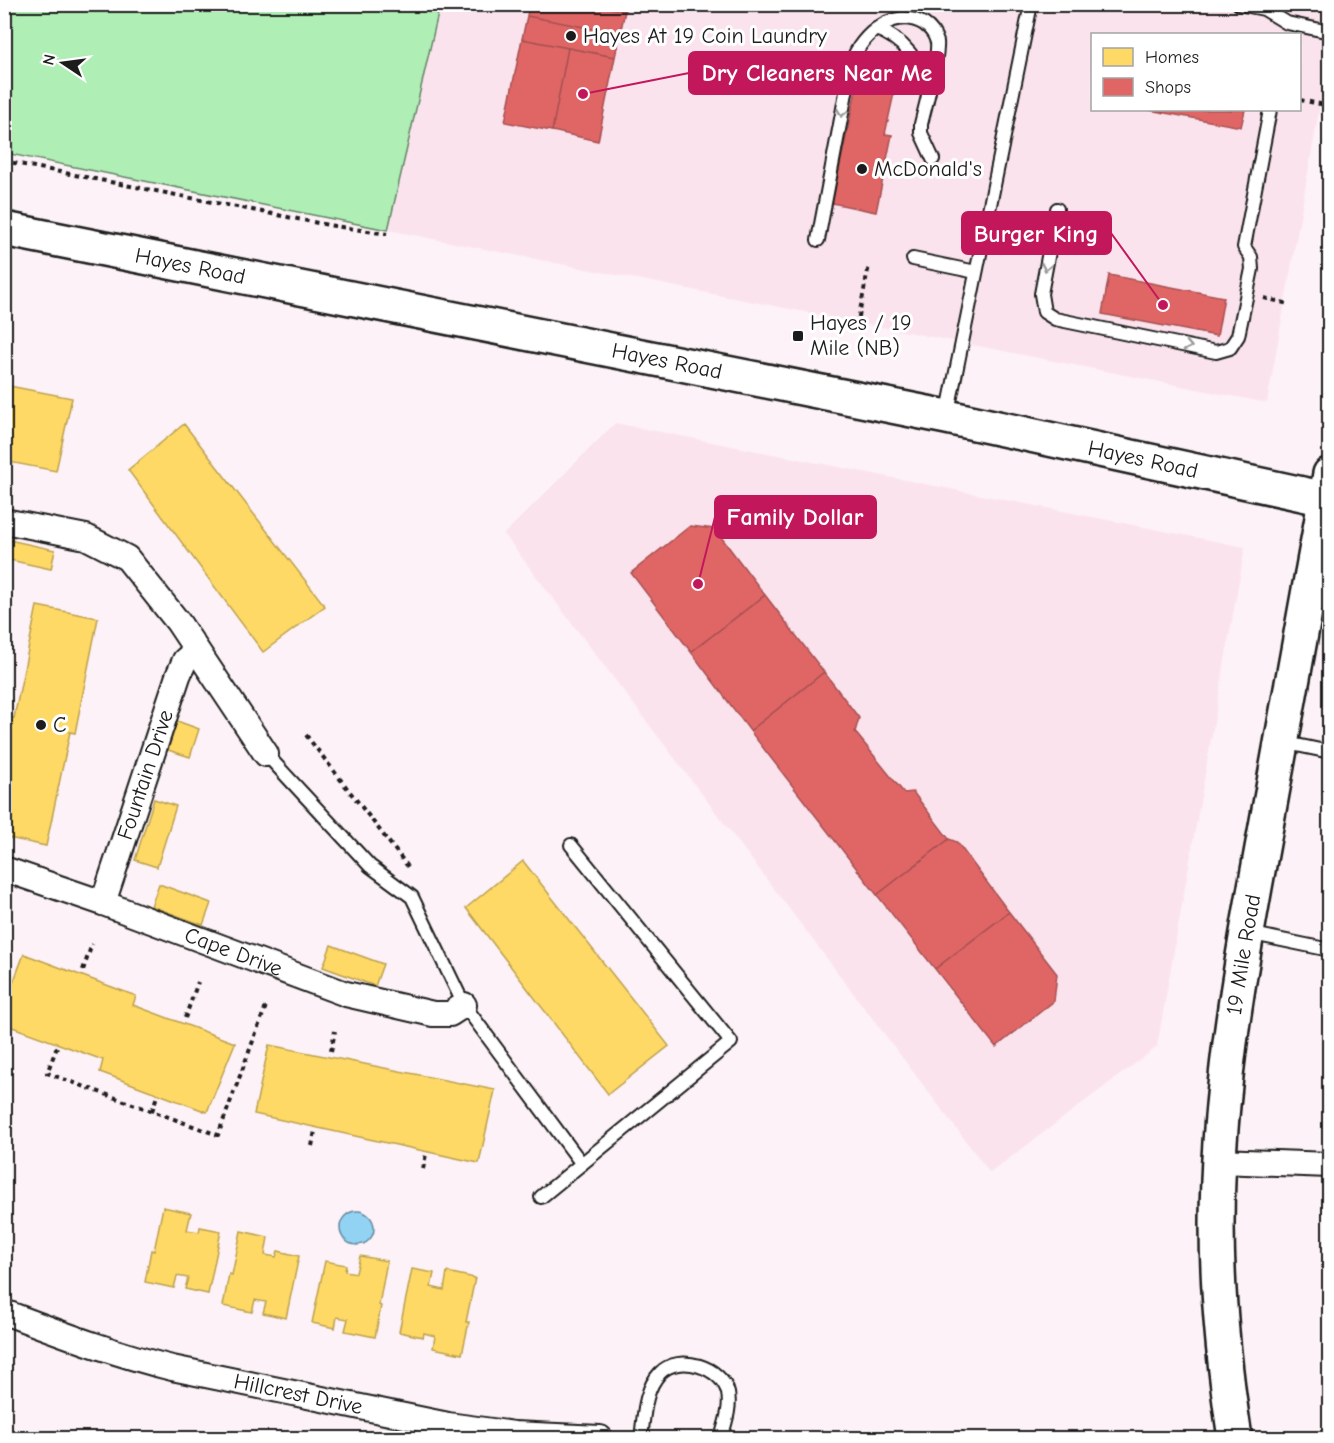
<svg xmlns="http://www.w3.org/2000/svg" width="1334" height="1443" viewBox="0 0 1334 1443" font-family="'Comic Neue',sans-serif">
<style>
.built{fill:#fbe3ee;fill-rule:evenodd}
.green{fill:#afeeb5;stroke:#668568;stroke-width:1.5}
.water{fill:#92d2f3;stroke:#63899d;stroke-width:1.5}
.homes{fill:#ffd966;stroke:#bba050;stroke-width:1.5}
.shops{fill:#e06666;stroke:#a55050;stroke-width:1.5}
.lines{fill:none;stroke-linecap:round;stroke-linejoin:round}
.lane-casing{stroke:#1c1c1c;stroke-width:16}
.street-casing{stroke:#1c1c1c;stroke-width:28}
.secondary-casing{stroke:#1c1c1c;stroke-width:38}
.path{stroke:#1c1c1c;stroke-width:4;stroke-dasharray:4.5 4.5;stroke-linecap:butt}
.lane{stroke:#fff;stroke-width:12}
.street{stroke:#fff;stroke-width:24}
.secondary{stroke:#fff;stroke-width:33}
.oneway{stroke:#999}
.poi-dot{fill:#1c1c1c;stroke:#fff;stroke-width:2}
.labels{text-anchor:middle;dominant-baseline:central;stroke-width:6;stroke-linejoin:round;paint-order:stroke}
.poi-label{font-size:22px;fill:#1c1c1c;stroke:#fff;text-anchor:start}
.street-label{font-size:22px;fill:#1c1c1c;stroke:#fff}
.leader{fill:none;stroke:#c2185b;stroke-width:2}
.callout-dot{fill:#c2185b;stroke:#fff;stroke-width:2}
.callout{fill:#c2185b;stroke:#c2185b;stroke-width:2}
.callout-label{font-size:24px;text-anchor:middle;font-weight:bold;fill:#fff}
</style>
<rect width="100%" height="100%" fill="#fdf2f7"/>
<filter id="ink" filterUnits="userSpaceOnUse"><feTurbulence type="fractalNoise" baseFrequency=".0167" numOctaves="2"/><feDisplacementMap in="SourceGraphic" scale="12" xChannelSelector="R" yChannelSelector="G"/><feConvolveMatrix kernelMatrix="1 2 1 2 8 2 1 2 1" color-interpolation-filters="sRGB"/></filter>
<g filter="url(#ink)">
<path class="built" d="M440,5h889v50l-62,348 -879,-173zM1092,34h208v76h-208z
M615,423l630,124 -88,500 -167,126 -486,-639z"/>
<path class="green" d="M4,5h436l-52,225 -383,-77z"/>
<path class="water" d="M340 1228a17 17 0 1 1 34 0a17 17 0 1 1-34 0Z"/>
<path class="homes" d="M4,385l68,13 -16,73 -52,-10z
M184,424l141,182 -62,46 -135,-182z
M9,540l46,10 -4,19 -46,-10z
M37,606l61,12 -23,115 -5,-1 -24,114 -42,-9v-121l10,2z
M177,721l22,8 -9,28 -22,-7z
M154,799l22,7 -19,61 -22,-7z
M523,861l146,185 -61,48 -142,-186z
M159,884l52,19 -8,22 -52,-19z
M331,945l52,19 -8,22 -52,-19z
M24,954l112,42 -3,9 102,38 -28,69 -107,-40 3,-12 -99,-36v-17z
M269,1045l226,45 -16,73 -225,-49z
M163,1207l28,6 -4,17 12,2 1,-5 21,4 -13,63 -23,-5 3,-11 -11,-2 -3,12 -29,-6 6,-32 3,1z
M241,1231l27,6 -3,18 11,2 2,-6 21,5 -13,62 -23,-5 3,-11 -11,-2 -3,12 -29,-6 6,-32 3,1z
M360,1256l27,5 -8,44 2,1 -6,31 -30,-6 3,-12 -11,-2 -2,11 -23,-5 13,-62 21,4 -1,6 11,2z
M412,1269l22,4 -3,14 13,3 3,-18 28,6 -9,44h3l-7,32 -29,-6 2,-12 -11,-3 -1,4 -24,-5z"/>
<path class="shops" d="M529,4h65l31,7 -5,23 -93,-18z
M594,4h32l-1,7z
M527,16l93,18 -5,23 -93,-18z
M522,39l46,9 -16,83 -47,-9z
M568,48l47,9 -17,84 -46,-10z
M859,76l37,8 -11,50 7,1 -16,77 -44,-9z
M1149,110h96l-4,17z
M1109,275l115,22 -7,39 -115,-22z
M690,526l25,3 50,66 -74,57 -60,-79z
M765,595l59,77 -74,59 -59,-79z
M824,672l35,46 -4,14 49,61 9,-1 36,47 -72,56 -127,-164z
M949,839l8,3 52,70 -74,57 -58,-74z
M1009,912l48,62 -3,27 -58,46 -61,-78z"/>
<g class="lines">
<g class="lane-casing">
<path id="lane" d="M1239,4l25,5 23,14 43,9
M876,29c26,9 47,34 50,61
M1057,209l-16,85 3,18 11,7 161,33 14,-4 8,-12 14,-67 -1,-12 -7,-10 26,-137
M818,240l34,-179c9,-26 43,-55 72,-37 6,4 11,11 13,18 2,14 -12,66 -16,82v9l12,26
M913,259l63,13
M947,416l84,-412
M1282,742l48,10
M266,754l104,112 42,31 52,108 118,159
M1248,933l82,17
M541,1197l190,-155 -160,-197
M641,1438c3,-21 3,-48 19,-65 19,-20 62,-6 68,20 3,15 -3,31 -7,45"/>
</g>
<g class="street-casing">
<g id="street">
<path d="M4,521l82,16 41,21 51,64 88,132"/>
<path id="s1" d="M4,869l99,34 243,91 87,20h17l14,-9"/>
<path id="s2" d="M103,903l75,-227 7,-16 11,-9"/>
<path d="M1219,1161l111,4"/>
<path id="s3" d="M4,1312c56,21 110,42 168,56l276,57 66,9 86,4"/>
</g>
</g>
<g class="secondary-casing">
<g id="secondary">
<path id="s4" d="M4,229l943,188 383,83"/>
<path id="s5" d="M1235,1438c-13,-85 -21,-171 -17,-258 4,-106 22,-211 41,-315 23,-130 48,-260 71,-391"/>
</g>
</g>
<path class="path" d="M1300,100l25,5
M4,161l324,64 59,9
M1264,298l25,6
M857,326l12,-61
M4,465l1,-3
M306,735l103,133
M83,970l9,-26
M185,1018l13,-36
M57,1047l-10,26 171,62 48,-129
M331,1051l4,-20
M152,1111l5,-15
M312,1146l3,-15
M423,1169l3,-15"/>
<use href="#lane" class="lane"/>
<use href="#street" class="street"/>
<use href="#secondary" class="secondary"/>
</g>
<defs><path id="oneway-chevron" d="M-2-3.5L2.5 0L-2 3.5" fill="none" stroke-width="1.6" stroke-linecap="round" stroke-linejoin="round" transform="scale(1.5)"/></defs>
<g class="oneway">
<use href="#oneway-chevron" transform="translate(842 113) rotate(101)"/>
<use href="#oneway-chevron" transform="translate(1046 267) rotate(101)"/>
<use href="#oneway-chevron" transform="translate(1188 346) rotate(12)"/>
</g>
</g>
<g class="poi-dot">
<circle cx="571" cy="36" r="6"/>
<circle cx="862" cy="169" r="6"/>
<rect x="792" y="330" width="12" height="12" rx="3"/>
<circle cx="41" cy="725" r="6"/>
</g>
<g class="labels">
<g class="poi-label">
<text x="583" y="36">Hayes At 19 Coin Laundry</text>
<text x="874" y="169">McDonald's</text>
<text x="810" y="323">Hayes / 19<tspan x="810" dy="25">Mile (NB)</tspan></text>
<text x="53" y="725">C</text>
</g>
<g class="street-label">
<text stroke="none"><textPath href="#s4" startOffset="190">Hayes Road</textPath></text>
<text stroke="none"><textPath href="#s4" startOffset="676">Hayes Road</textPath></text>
<text stroke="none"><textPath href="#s4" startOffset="1162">Hayes Road</textPath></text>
<text stroke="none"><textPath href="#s2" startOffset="135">Fountain Drive</textPath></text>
<text stroke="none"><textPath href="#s1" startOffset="244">Cape Drive</textPath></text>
<text stroke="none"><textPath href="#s5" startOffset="486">19 Mile Road</textPath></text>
<text stroke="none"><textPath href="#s3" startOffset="306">Hillcrest Drive</textPath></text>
</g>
</g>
<path class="leader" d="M583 94L689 73M1163 305L1111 233M698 584L715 517"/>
<g class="callout-dot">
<circle cx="583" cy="94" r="6"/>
<circle cx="1163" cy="305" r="6"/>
<circle cx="698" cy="584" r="6"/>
</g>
<g class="callout">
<rect x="689" y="52" width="255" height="42" rx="6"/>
<rect x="962" y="212" width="149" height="42" rx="6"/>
<rect x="715" y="496" width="161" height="42" rx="6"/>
</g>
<g class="callout-label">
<text x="817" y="81">Dry Cleaners Near Me</text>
<text x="1036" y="242">Burger King</text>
<text x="795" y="525">Family Dollar</text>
</g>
<rect width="1334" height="1443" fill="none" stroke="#fff" stroke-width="24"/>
<rect x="12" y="12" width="1310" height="1419" fill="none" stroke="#1c1c1c" stroke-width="2" filter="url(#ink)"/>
<rect x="1091" y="33" width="210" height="78" fill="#ffffff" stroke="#a4a4a4" stroke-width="1.5"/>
<rect x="1103" y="48" width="30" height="18" fill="#ffd966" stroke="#a4a4a4" stroke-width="1.5"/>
<text x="1145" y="63" font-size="18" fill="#1c1c1c">Homes</text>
<rect x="1103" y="78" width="30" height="18" fill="#e06666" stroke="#a4a4a4" stroke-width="1.5"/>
<text x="1145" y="93" font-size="18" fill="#1c1c1c">Shops</text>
<g transform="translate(63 63) rotate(283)" stroke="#ffffff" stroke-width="4.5" paint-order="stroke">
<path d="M0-4.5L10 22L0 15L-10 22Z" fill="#1c1c1c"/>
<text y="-9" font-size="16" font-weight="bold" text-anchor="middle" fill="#1c1c1c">N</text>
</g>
</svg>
